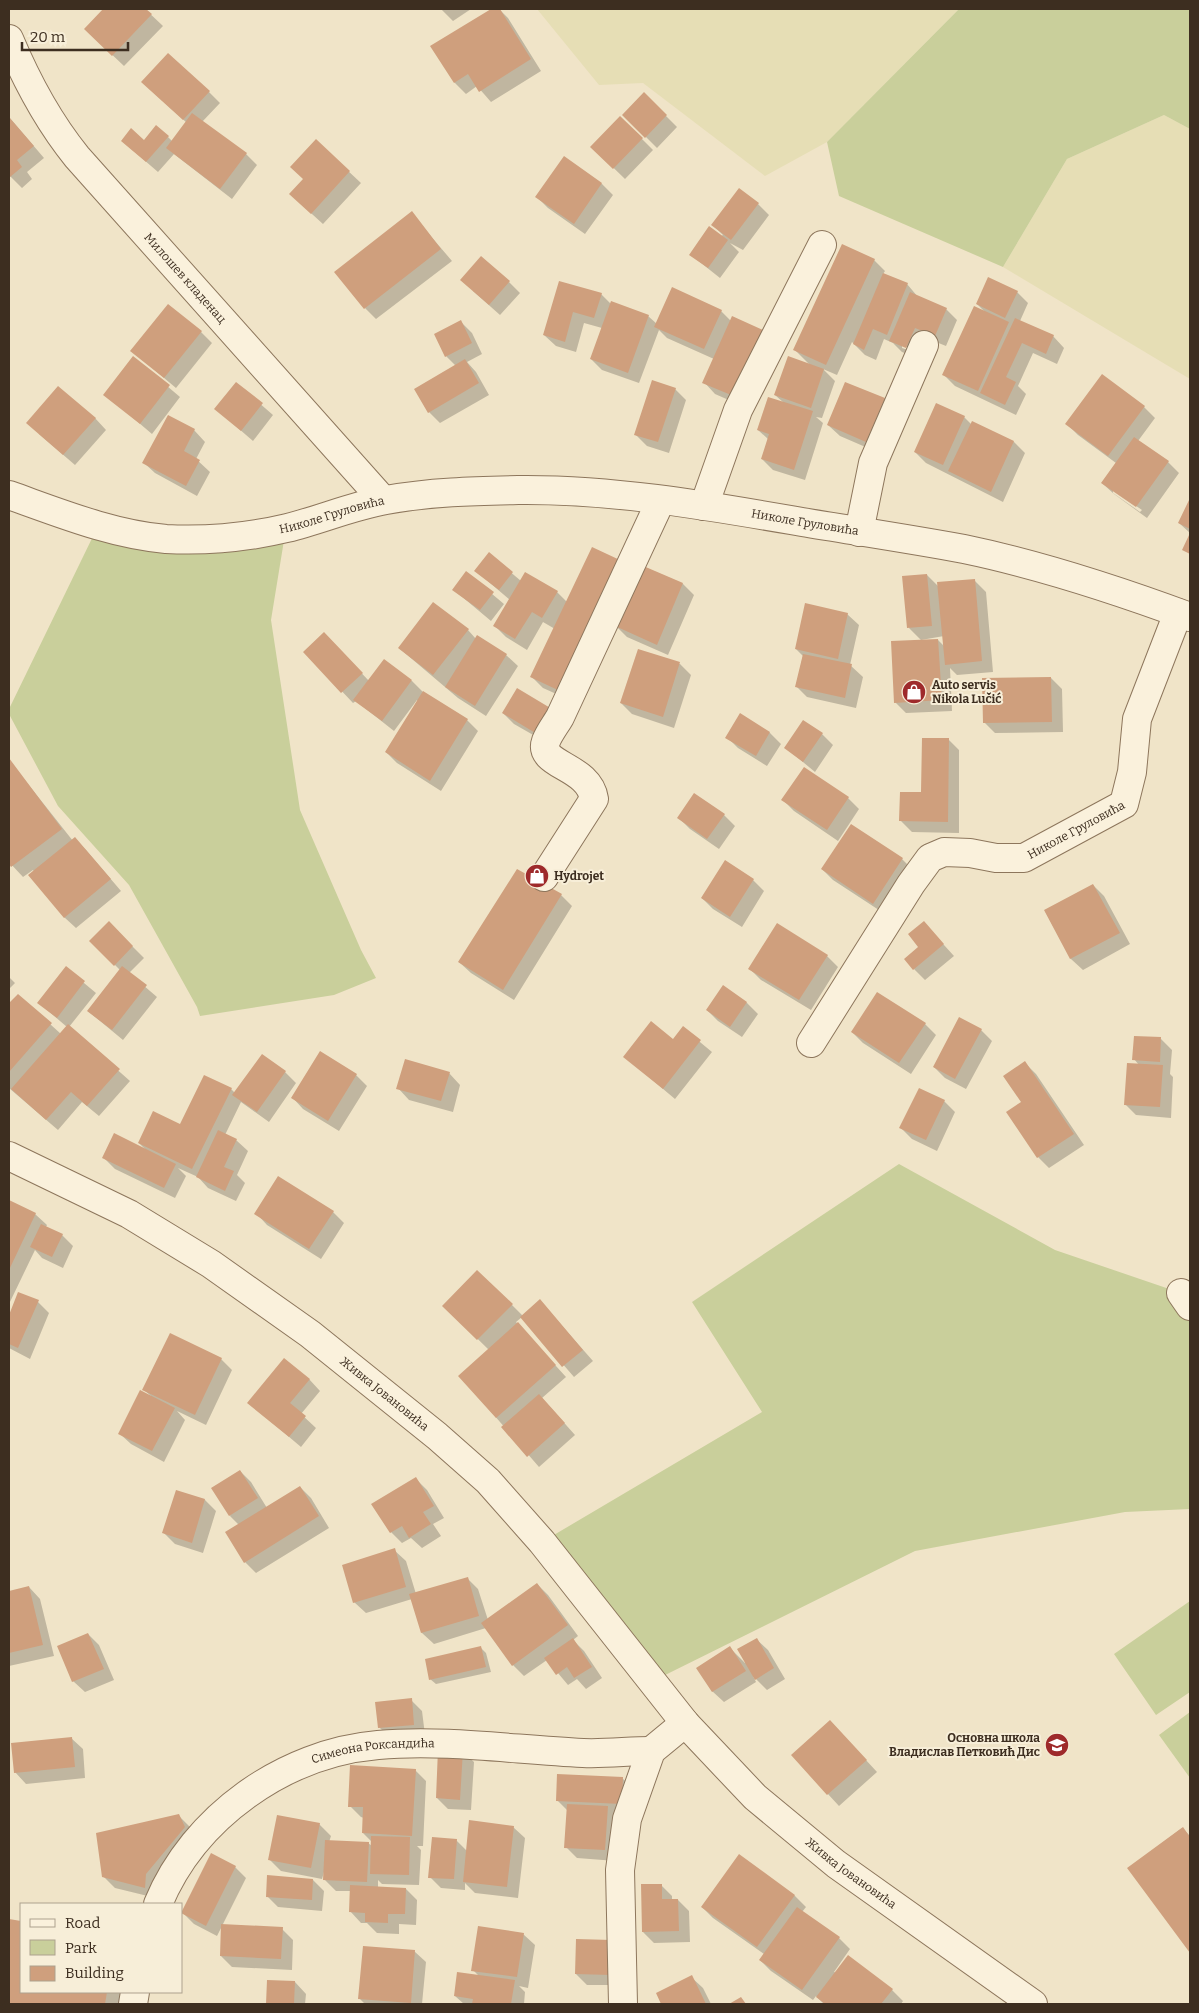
<svg xmlns="http://www.w3.org/2000/svg" width="1199" height="2013" viewBox="0 0 1199 2013" font-family="Bitter,serif">
<style>
.farmland{fill:#e6deb5}
.green{fill:#c9cf9b}
.shadow{fill:#0003;fill-rule:evenodd}
.building{fill:#cf9f7d}
.lines{fill:none;stroke-linecap:round;stroke-linejoin:round}
.minor-casing{stroke:#8d765c;stroke-width:30}
.minor{stroke:#faf1dc;stroke-width:28}
.labels{text-anchor:middle;dominant-baseline:central;stroke-width:4;stroke-linejoin:round;paint-order:stroke}
.street-label{font-size:12px;fill:#3d2e20;stroke:#f7eed8}
.poi-label{font-size:12px;font-weight:bold;fill:#3d2e20;stroke:#f7eed8;text-anchor:start}
</style>
<rect width="100%" height="100%" fill="#f0e4c8"/>
<path class="farmland" d="M537,9h422l-132,133 -62,34 -122,-93 -44,2z
M1164,115l26,14v250l-187,-112 64,-108z"/>
<path class="green" d="M959,9h231v120l-26,-14 -97,44 -64,108 -164,-71 -12,-54z
M98,526l188,2 -15,92 29,190 61,140 15,28 -42,17 -134,21 -3,-9 -68,-122 -71,-79 -49,-92v-5z
M899,1164l156,86 126,43 9,13v203l-65,3 -210,39 -264,131 -109,-140 220,-130 -70,-110z
M1190,1601v91l-34,23 -42,-61z
M1190,1712v66l-31,-43z"/>
<path class="shadow" d="M105,9h40l18,17 -39,40 -39,-37z
M441,9h30l-18,12z
M493,9h6l9,9 33,53 -50,31 -14,-16 -11,8 -11,-11 -23,-36z
M209,92l11,11 -18,19 44,32 11,11 -25,34 -58,-45 -16,18 -36,-31h22l24,-4 4,4 15,-18 -33,-30z
M644,94l33,33 -20,21 -33,-33z
M9,117l35,41 -17,14 5,7 -10,9 -13,-13z
M621,118l32,32 -28,29 -33,-32z
M316,141l45,42 -38,41 -21,-19 2,-26z
M565,158l37,26 11,11 -28,39 -37,-26 -11,-11z
M758,204l11,11 -26,35 -13,-7 9,9 -19,26 -29,-23 32,-20 -10,-10z
M411,213l41,48 -76,58 -11,-11z
M874,260l11,11 -2,3 24,10 11,13 28,12 11,11 -11,26 -20,-8 -9,20 -15,-6 -9,-9 -9,-4 -8,21 -11,-5 -13,-13 -15,33 -14,-6 12,12 -13,37 -6,-1 7,6 -18,57 -32,-10 -11,-11 6,-20 -10,-9 26,-27 -9,-8 35,-30 -15,-15zM902,345l10,4 -1,2 -9,-3z
M509,282l11,11 -20,22 -27,-24z
M560,283l41,11 10,10 37,12 9,8 64,-13 10,10 16,87 -32,-14 -11,-12 10,-23 -47,-21 -8,-8 -20,53 -37,-13 -11,-11 11,-31 -18,-5 -8,29 -20,-6 -12,-11z
M1017,292l11,11 -8,18 33,15 11,12 -7,16 -24,-11 -15,33 8,8 -10,21 -61,-29 -11,-11 41,-63 -8,-8z
M461,322l11,11 10,21 -15,8 9,10 13,23 -49,28 -11,-11 27,-46 -10,-10z
M201,332l11,11 -36,45 -44,-37z
M134,358l46,39 -28,37 -47,-40z
M1102,376l42,31 11,11 -17,23 30,21 11,11 -32,45 -33,-24 -12,-11 14,-20 -38,-28 -11,-11zM1113,490l29,20 -2,2 -27,-19z
M236,383l37,32 -20,26 -37,-32z
M675,389l11,11 -17,53 -22,-7 -12,-12z
M884,399l11,11 -18,42 -37,-16 -12,-11z
M937,405l27,12 8,8v-2l42,19 11,11 -22,49 -77,-39 -11,-11z
M95,418l11,12 -31,35 -36,-31z
M194,430l11,12 -9,17 14,13 -13,24 -42,-23 -12,-11z
M1190,501v32l-11,-10z
M489,554l32,27 5,-7 31,18 10,10 5,99 -29,-13 -11,-11 23,-48 -12,-7 -16,28 -21,-13 -11,-11 15,-26 -34,-29z
M642,566l41,18 11,11 -26,60 -41,-18 -11,-11z
M467,573l37,31 -13,17 -37,-31z
M927,575l12,12 35,-7 12,12 7,80 -36,3 -7,-7 2,43 -46,2 -11,-11 43,-62 7,7 -1,-11 -23,4 -12,-12z
M847,614l12,11 -9,40 13,12 -7,31 -49,-11 -11,-11 7,-30 -7,-7z
M468,630l8,9 30,16 12,11 -32,50 -28,-18 -59,-50z
M335,645l34,36h43l11,11 44,28 11,11 -37,60 -44,-28 -11,-11 32,-51 -1,-1 -23,31 -38,-30 -3,2 -48,-51z
M639,650l41,14 11,11 -17,53 -42,-14 -11,-11z
M1051,678l11,11 1,43 -68,1 -11,-11z
M517,690l32,54 -35,-20 -11,-11z
M741,715l29,18 11,11 -14,22 -29,-18 -11,-11z
M822,734l11,11 -18,27 -29,-24z
M948,739l11,11v83l-47,-1 -11,-11 22,-28z
M9,760l64,81 2,-2 11,11 35,41 -45,37 -12,-11 -31,-47 -10,7 -14,-15z
M695,795l29,20 11,11 -16,23 -29,-20 -11,-11z
M848,798l11,11 -21,32 -44,-30 -11,-11z
M902,859l11,11 -28,44 -52,-34 -11,-11z
M753,880l11,11 -22,36 -29,-18 -11,-11z
M1093,885l11,11 26,48 -47,26 -12,-11 -26,-48z
M561,895l11,11 -58,94 -43,-27 -12,-11z
M109,923l35,35 -15,15 28,24 -34,43 -35,-29 32,-41 -29,-29z
M924,923l30,33 -29,24 -11,-11z
M827,956l11,11 -27,43 -50,-30 -11,-11z
M66,968l30,25 -27,34 61,54 -31,35 -17,-14 -24,28 -49,-42v-83l9,-10 43,39 6,-7 -28,-24z
M9,977l6,6 -6,6z
M723,987l24,16 11,11 -16,23 -24,-16 -11,-11z
M925,1024l11,11 -25,39 -48,-31 -11,-11z
M683,1028l29,24 -37,47 -50,-42 48,-17z
M981,1030l11,11 -26,48 -21,-11 -11,-11z
M1161,1039l11,11 -2,24 3,3 -2,41 -35,-3 -11,-11 14,-39 -5,-6z
M1025,1063l11,11 48,71 -35,23 -11,-11 -15,-54z
M285,1072l11,11 -27,39 -28,-20 -16,33 11,5 12,11 -11,24 8,8 -9,18 -28,-13 -10,-11 -20,-9 8,8 -11,22 -60,-29 -11,-11 42,-8 -7,-7 41,-18 51,-36 4,4z
M449,1073l11,12 -7,27 -44,-12 -11,-12z
M356,1075l11,11 -28,45 -36,-22 -11,-12z
M944,1101l11,11 -18,39 -25,-12 -11,-11z
M9,1201l26,13 12,11 -1,2 16,8 11,11 -10,22 -21,-10 -7,-8 -26,54z
M333,1212l11,11 -23,36 -54,-34 -11,-12z
M19,1293l19,9 11,11 -19,46 -21,-11v-30z
M540,1301l53,60 -19,16 -52,-60 -6,5 50,55 -24,21 33,37 -36,32 -79,-91 29,-26 -45,-44 68,-1 11,11z
M221,1359l11,11 -26,55 -29,-14 8,9 -21,42 -33,-18 -12,-11 32,-37 -7,-6z
M309,1379l11,12 -19,23 15,14 -15,19 -52,-44z
M240,1471l11,11 16,26 33,-21 11,11 18,30 -73,45 -11,-11 -18,-29 12,-8 -9,-9z
M416,1479l11,11 17,28 -11,6 8,12 -19,12 -11,-10 -9,5 -11,-11z
M177,1492l28,8 11,11 -13,42 -28,-9 -11,-11z
M394,1550l12,11 10,33 51,-16 11,11 10,31 49,-36 11,11 30,41 -5,4 11,11 18,27 -16,11 -9,-10 -9,6 -21,-25 -23,16 -11,-11 -27,-37 -52,16 -12,-11 -10,-34 -46,14 -12,-11z
M29,1587l11,12 14,57 -45,10v-74z
M88,1634l11,11 15,35 -29,12 -12,-11z
M756,1639l12,11 17,29 -18,11 -14,-14 3,6 -32,20 -12,-11 18,-43 15,15z
M481,1648l5,5 5,19 -55,12 -6,-5z
M411,1700l11,11 3,24 -34,4 -12,-12z
M841,1733l36,39 -38,34 -47,-51z
M71,1738l12,11 2,29 -59,6 -11,-12z
M462,1751l12,11 -3,48 -23,-1 -11,-11z
M415,1770l11,11 -3,65h-6l4,4 -2,35 -37,-1 -4,-4v8l28,1 11,11 -1,25 -17,-1v10l-22,-1 -10,-10h-6l-11,-12 1,-20h-15l-11,-11 -1,-8 -2,7 -41,-8 -11,-11 49,-36 12,12 -2,6 39,1 4,3v-4l-9,-9 1,-15 -3,-1 -11,-11z
M622,1778l12,11 -1,25h-19l5,5 -3,42 -39,-3 -11,-11 2,-36 -11,-11z
M179,1816l11,11 5,12 -39,59 -41,-10 -12,-12z
M513,1827l12,11 -7,60 -43,-5 -10,-10v7l-24,-2 -11,-11 26,-37 11,11z
M1182,1828l8,8v115l-61,-83z
M739,1856l56,40 11,11 -4,5 37,26 11,11 -16,23 58,18 11,11 -2,3h-77l-8,-8 -3,4 -42,-29 -11,-11 4,-6 -51,-36 -11,-11z
M235,1867l11,11 -24,48 60,3 11,11 -1,30 -60,-3 -11,-11 1,-30 -5,10 -23,-12 -11,-11z
M313,1880l11,11 -2,20 -44,-4 -11,-11z
M661,1885l11,11v4h6l11,11 1,31 -36,1 -11,-11z
M9,1920l12,2v70h118l-1,12h-129z
M523,1934l12,11 -7,43 -9,-2 6,6 -1,12h-60l-9,-8 24,-20 -6,-6z
M577,1940l45,45h-35l-11,-11z
M414,1951l12,11 -4,42h-57l-5,-5z
M691,1977l12,11 8,16h-48l-5,-10z
M268,1981l27,1 11,12 -1,10h-38z"/>
<path class="building" d="M103,9h43l6,5 -40,42 -28,-27z
M491,9h9l31,50 -52,33 -11,-18 -14,9 -24,-37z
M168,53l42,38 -27,29 -42,-38z
M644,92l23,23 -22,23 -23,-23z
M192,113l55,40 -27,36 -54,-41z
M620,116l23,22 -30,31 -23,-22z
M9,117l25,29 -17,14 5,7 -12,10z
M156,125l13,11 -23,26 -25,-21 10,-13 13,12z
M316,139l34,32 -39,43 -22,-20 14,-15 -13,-12z
M564,156l38,27 -28,41 -39,-27z
M739,188l20,15 -28,37 -20,-15z
M412,211l29,38 -77,60 -30,-37z
M709,226l19,14 -20,28 -19,-13z
M842,244l33,15 -49,106 -33,-15z
M481,256l29,25 -21,24 -29,-25z
M883,273l25,10 -21,52 -14,-6 -9,21 -11,-6z
M988,277l30,14 -13,27 -29,-14z
M559,281l43,12 -8,25 -21,-6 -8,30 -22,-7z
M672,287l50,23 -18,39 -50,-22z
M910,292l37,16 -12,28 -20,-8 -9,20 -17,-7z
M611,301l38,14 -21,58 -38,-14z
M168,304l34,27 -38,47 -34,-27z
M974,306l35,16 -31,69 -36,-16z
M732,316l33,15 -29,66 -34,-14z
M1015,318l39,17 -8,19 -24,-11 -16,34 10,5 -11,23 -25,-12z
M461,320l11,23 -27,14 -11,-23z
M133,356l37,29 -30,39 -37,-29z
M788,356l36,13 -13,39 -37,-13z
M465,359l14,24 -51,30 -14,-24z
M1102,374l43,32 -37,50 -43,-32z
M652,380l24,8 -18,54 -24,-7z
M236,382l27,21 -22,28 -27,-22z
M845,382l40,16 -19,44 -39,-17z
M58,386l38,32 -33,37 -37,-32z
M768,397l45,14 -19,59 -33,-11 8,-25 -12,-4z
M936,403l29,13 -22,49 -29,-13z
M168,415l27,14 -11,22 16,9 -14,26 -44,-23z
M972,421l42,20 -23,51 -43,-21z
M1134,437l35,24 -33,46 -35,-24z
M1190,498v31l-12,-6z
M1190,533v21l-8,-4z
M592,547l30,14 -62,130 -30,-14z
M489,552l24,20 -14,18 -25,-19z
M641,565l42,18 -26,62 -42,-19z
M466,571l28,21 -14,18 -28,-20z
M525,572l33,19 -16,27 -10,-6 -17,27 -22,-13z
M927,574l5,52 -25,2 -5,-52z
M975,579l7,82 -37,4 -8,-83z
M433,602l36,27 -36,46 -35,-27z
M805,603l43,10 -10,46 -43,-10z
M324,632l39,41 -22,20 -38,-41z
M477,635l30,19 -32,52 -30,-19z
M938,639l4,61 -48,3 -3,-62z
M638,649l42,13 -17,55 -43,-14z
M803,654l49,10 -7,34 -50,-11z
M384,659l28,21 -30,41 -29,-21z
M1051,677l1,45 -69,1 -1,-45z
M517,688l35,21 -15,25 -35,-21z
M423,691l45,28 -38,62 -45,-29z
M740,713l30,19 -14,24 -31,-18z
M803,720l20,13 -20,29 -19,-14z
M922,738h27l-1,84 -49,-1 1,-29h21z
M9,758l53,71 -51,38 -2,-3z
M804,767l45,30 -22,33 -46,-30z
M694,793l31,21 -18,25 -30,-21z
M851,824l52,34 -30,46 -52,-35z
M75,837l36,42 -47,39 -36,-43z
M725,860l29,19 -24,38 -29,-19z
M517,869l45,25 -59,96 -45,-28z
M1093,884l27,49 -50,26 -26,-49z
M109,921l24,25 -19,20 -25,-25z
M924,921l20,23 -31,26 -9,-11 14,-12 -10,-13z
M777,923l51,32 -29,45 -51,-31z
M66,966l19,15 -28,37 -20,-15z
M122,966l25,19 -35,45 -25,-19z
M723,985l24,17 -17,25 -24,-17z
M877,992l49,31 -27,40 -48,-31z
M18,994l34,29 -43,49v-69z
M959,1017l23,12 -27,50 -22,-12z
M651,1021l22,18 10,-13 18,14 -38,49 -40,-32z
M68,1024l52,45 -33,37 -16,-14 -25,28 -35,-31z
M1134,1036l27,1 -1,25 -28,-2z
M320,1051l37,23 -29,47 -37,-23z
M262,1054l24,17 -29,41 -25,-17z
M405,1059l45,13 -9,29 -45,-12z
M1025,1061l49,73 -37,24 -31,-46 15,-10 -18,-26z
M1127,1063l36,2 -3,42 -36,-2z
M204,1075l28,13 -40,81 -54,-26 15,-32 27,13z
M919,1088l26,12 -19,40 -27,-12z
M218,1130l19,9 -13,28 10,4 -9,20 -29,-14z
M114,1133l62,31 -12,24 -62,-30z
M278,1176l56,35 -25,38 -55,-35z
M9,1200l27,13 -27,57z
M41,1224l22,10 -11,23 -22,-10z
M477,1270l36,34 -36,36 -35,-34z
M18,1292l21,8 -21,48 -9,-4v-29z
M540,1299l43,51 -21,17 -42,-50z
M518,1322l38,43 -60,53 -38,-42z
M170,1333l52,25 -27,57 -53,-25z
M284,1358l26,21 -20,24 16,13 -17,21 -42,-34z
M140,1390l35,18 -23,43 -34,-17z
M539,1394l26,29 -38,34 -26,-30z
M240,1470l18,28 -29,18 -18,-28z
M416,1477l18,29 -11,6 8,12 -22,14 -7,-12 -12,7 -19,-29z
M300,1486l19,30 -75,47 -19,-31z
M176,1490l29,9 -13,44 -30,-10z
M395,1548l11,39 -53,16 -11,-38z
M468,1577l11,39 -58,17 -12,-39z
M537,1583l31,42 -56,41 -31,-43z
M29,1586l14,59 -34,8v-62z
M88,1633l16,36 -32,13 -15,-36z
M573,1638l19,29 -18,11 -7,-11 -11,8 -12,-17z
M757,1638l17,30 -19,12 -18,-31z
M481,1646l5,21 -57,13 -4,-21z
M730,1646l16,25 -34,21 -16,-24z
M412,1698l2,27 -36,3 -3,-26z
M830,1720l37,40 -40,35 -36,-40z
M72,1737l3,30 -61,6 -3,-30z
M438,1749l25,1 -3,50 -24,-2z
M350,1765l66,4 -4,67 -50,-3 1,-26h-15z
M557,1774l66,3 -1,27 -66,-3z
M567,1804l41,2 -3,44 -41,-2z
M179,1814l6,13 -39,47 -1,14 -43,-11 -6,-44z
M277,1815l43,8 -9,45 -43,-8z
M469,1820l45,6 -7,61 -44,-5z
M1183,1827l7,10v116l-63,-85z
M371,1836l39,1 -1,38 -39,-1z
M432,1837l25,2 -3,40 -26,-1z
M325,1840l44,2 -2,40 -44,-2z
M211,1853l25,13 -30,60 -25,-13z
M739,1854l56,41 -38,52 -56,-40z
M267,1875l46,4 -1,21 -46,-3z
M641,1884h21v15h16l1,32 -37,1z
M350,1885l56,3 -1,26h-17v9l-23,-1v-9l-16,-1z
M797,1907l43,30 -38,53 -43,-30z
M9,1919l12,2v71h86l-2,12h-96z
M221,1924l62,3 -2,32 -61,-3z
M478,1926l46,7 -7,44 -46,-6z
M576,1939l36,1 -1,35 -36,-1z
M363,1946l52,4 -4,53 -53,-4z
M848,1955l45,34 -12,15h-56l-9,-7z
M457,1972l58,8 -4,24h-39l1,-5 -19,-3z
M692,1975l14,29h-45l-5,-11z
M267,1980l28,1 -1,23h-28z
M741,1997l5,7h-17z"/>
<g class="lines">
<g class="minor-casing">
<g id="minor">
<path id="s1" d="M9,39c18,43 38,81 68,118l306,343"/>
<path id="s2" d="M9,495c51,18 102,39 157,44 39,2 83,-2 121,-11 33,-8 65,-22 99,-28 43,-8 89,-9 133,-10 95,-1 190,16 283,32 54,9 108,17 162,27 77,16 153,41 226,68"/>
<path d="M704,506l34,-96 84,-165"/>
<path d="M859,532l14,-69 51,-118"/>
<path d="M544,877l50,-78c-5,-34 -57,-33 -48,-58 3,-8 10,-17 14,-24l101,-217"/>
<path id="s3" d="M811,1043l100,-159 19,-26 14,-6 26,1 26,5h28l100,-54 8,-32 5,-53 41,-106"/>
<path id="s4" d="M9,1156l120,58 82,50 99,70 127,102 51,45 54,61 143,181 70,74 81,67 197,140"/>
<path d="M1181,1293l9,13"/>
<path id="s5" d="M158,1904c36,-87 126,-151 220,-159 67,-6 138,5 205,8 23,1 46,-2 68,-2"/>
<path d="M133,2004l2,-12"/>
<path d="M623,2004l-3,-134 7,-51 24,-68 34,-28"/>
</g>
</g>
<use href="#minor" class="minor"/>
</g>
<defs>
<g id="shop-disc" transform="scale(1.25)"><circle r="9.5" fill="#9e2a2b" stroke="#f7eed8"/><path d="M-5-2.5h2.3a2.7 3.5 0 0 1 5.4 0H5L5.5 6h-11ZM-1.5-2.5h3a1.5 2.3 0 0 0-3 0Z" fill="#fff"/></g>
<g id="school-disc" transform="scale(1.25)"><circle r="9.5" fill="#9e2a2b" stroke="#f7eed8"/><path d="M0-5L7-2L0 1L-7-2ZM-4 1L0 2.5L4 1V4Q0 6-4 4Z" fill="#fff"/></g>
</defs>
<g fill-rule="evenodd">
<use href="#shop-disc" x="914" y="692"/>
<use href="#shop-disc" x="537" y="876"/>
<use href="#school-disc" x="1057" y="1745"/>
</g>
<g class="labels">
<g class="street-label">
<text stroke="none"><textPath href="#s1" startOffset="299">Милошев кладенац</textPath></text>
<text stroke="none"><textPath href="#s2" startOffset="332">Николе Груловића</textPath></text>
<text stroke="none"><textPath href="#s2" startOffset="810">Николе Груловића</textPath></text>
<text stroke="none"><textPath href="#s3" startOffset="375">Николе Груловића</textPath></text>
<text stroke="none"><textPath href="#s4" startOffset="446">Живка Јовановића</textPath></text>
<text stroke="none"><textPath href="#s5" startOffset="279">Симеона Роксандића</textPath></text>
<text stroke="none"><textPath href="#s4" startOffset="1118">Живка Јовановића</textPath></text>
</g>
<g class="poi-label">
<text x="932" y="685">Auto servis<tspan x="932" dy="14">Nikola Lučić</tspan></text>
<text x="554" y="876">Hydrojet</text>
<text x="1040" y="1738" text-anchor="end">Основна школа<tspan x="1040" dy="14">Владислав Петковић Дис</tspan></text>
</g>
</g>
<rect width="1199" height="2013" fill="none" stroke="#3d2e20" stroke-width="20"/>
<rect x="20" y="1903" width="162" height="90" fill="#f7eed8" stroke="#ada18e"/>
<rect x="30" y="1919" width="25" height="8" fill="#faf1dc" stroke="#ada18e"/>
<text x="65" y="1928" font-size="15" fill="#3d2e20">Road</text>
<rect x="30" y="1940" width="25" height="15" fill="#c9cf9b" stroke="#ada18e"/>
<text x="65" y="1953" font-size="15" fill="#3d2e20">Park</text>
<rect x="30" y="1966" width="25" height="15" fill="#cf9f7d" stroke="#ada18e"/>
<text x="65" y="1978" font-size="15" fill="#3d2e20">Building</text>
<path d="M22 42v8h106v-8" fill="none" stroke="#3d2e20" stroke-width="2.5"/>
<text x="30" y="42" font-size="15" fill="#3d2e20" stroke="#f7eed8" stroke-width="4" paint-order="stroke">20 m</text>
</svg>
